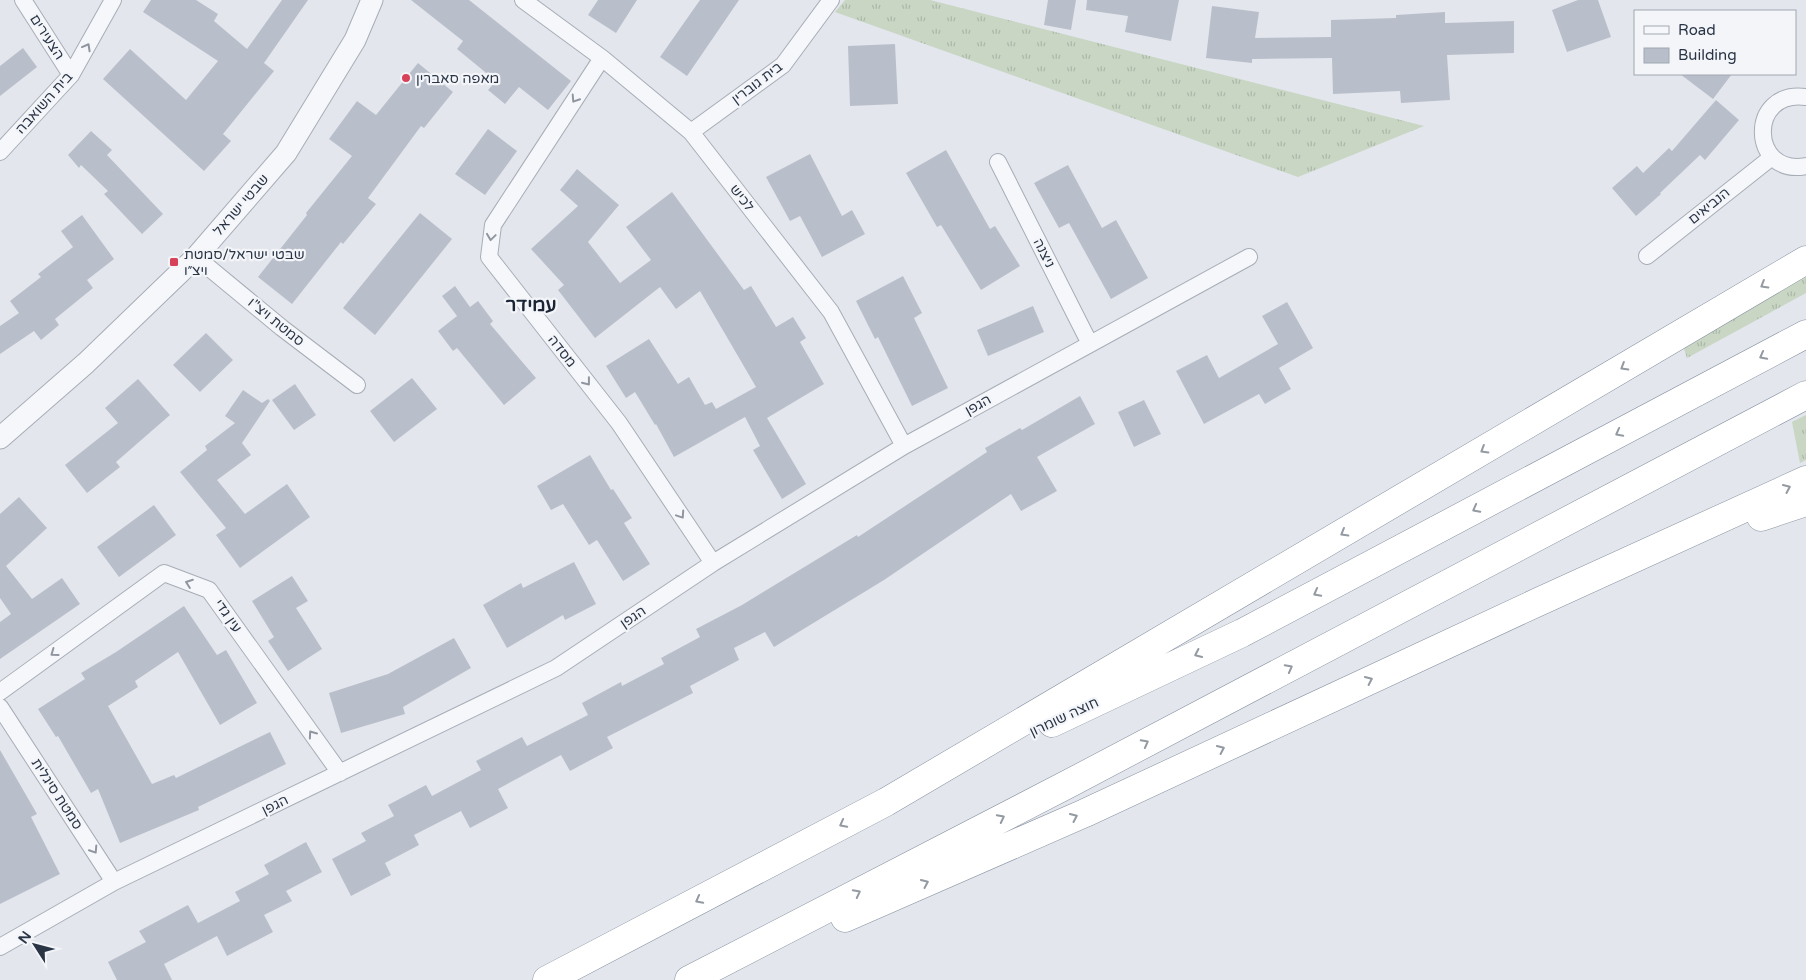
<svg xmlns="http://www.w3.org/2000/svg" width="1806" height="980" viewBox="0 0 1806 980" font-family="'Varela Round','Noto Sans Hebrew',sans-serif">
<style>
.grass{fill:url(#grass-tufts)}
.building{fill:#b9bfca}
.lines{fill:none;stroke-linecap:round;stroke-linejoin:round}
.minor-casing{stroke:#a7adb7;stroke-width:18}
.tertiary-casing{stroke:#a7adb7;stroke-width:23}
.motorway-casing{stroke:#8994a3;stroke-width:29}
.minor{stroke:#f6f7fa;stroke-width:16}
.tertiary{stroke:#f6f7fa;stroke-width:21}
.motorway{stroke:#fff;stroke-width:28}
.oneway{stroke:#9096a0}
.oneway2{stroke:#949aa2}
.poi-dot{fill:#d74159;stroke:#f3f5f9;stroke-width:2}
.labels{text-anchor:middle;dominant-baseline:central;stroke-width:4.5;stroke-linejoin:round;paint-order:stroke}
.street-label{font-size:14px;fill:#293445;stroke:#f3f5f9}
.poi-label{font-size:14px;fill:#293445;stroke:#f3f5f9;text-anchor:start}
.district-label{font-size:19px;font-weight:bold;fill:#1b2536;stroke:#f3f5f9}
</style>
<defs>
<pattern id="grass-tufts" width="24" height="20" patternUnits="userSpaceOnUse" patternTransform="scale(1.25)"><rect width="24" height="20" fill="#c8d6c3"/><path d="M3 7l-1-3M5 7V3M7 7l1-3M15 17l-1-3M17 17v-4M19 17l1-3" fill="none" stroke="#acb8a9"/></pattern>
</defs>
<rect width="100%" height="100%" fill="#e3e6ec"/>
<path class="grass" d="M845,0h85l494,126 -126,51 -463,-165z
M1806,272v21l-119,65 -5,-15z
M1806,415v45l-6,3 -8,-41z"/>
<path class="building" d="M151,0h45l22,14 -4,7 33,28 35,-49h26l-44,63 10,8 -51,63 8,7 -27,30 -101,-92 27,-30 56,51 32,-39 -75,-49z
M411,0h58l102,81 -23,29 -29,-23 -14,17 -17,-14 8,-9 -39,-32 6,-8z
M598,0h39l-21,33 -28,-18z
M700,0h39l-52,76 -27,-19z
M1048,0h28l-5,30 -27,-5z
M1087,0h92l-8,41 -46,-9 3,-16 -42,-6z
M1578,0h20l13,37 -44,15 -15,-42z
M1212,6l47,6 -4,26 76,-1v-17l65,-2v-3l49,-3v11l69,-2v32l-67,2 3,45 -49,3 -1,-12 -67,3 -1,-36 -80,1v4l-46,-5z
M895,44l3,60 -48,2 -2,-60z
M23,48l14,19 -37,29v-30z
M418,63l35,29 -29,36 -3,-2 -53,72 8,6 -33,40 -2,-2 -49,62 -34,-27 49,-62 -1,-2 46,-57 -23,-17 28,-38 19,14z
M1680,74h52l-19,25z
M1716,100l23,20 -34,40 -5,-5 -40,38 1,1 -25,22 -24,-28 25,-22 6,7 26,-25 3,3z
M488,129l29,22 -32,44 -30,-21z
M91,131l21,19 -5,5 56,59 -21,20 -38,-40 4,-3 -27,-26 -2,3 -11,-13z
M946,150l44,79 5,-3 25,40 -39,24 -40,-65 -4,2 -31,-54z
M810,154l32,62 10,-6 13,24 -43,23 -22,-41 -10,5 -24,-44z
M1068,165l34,63 14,-8 32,58 -37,21 -42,-76 -10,5 -25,-45z
M577,169l42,36 -31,37 32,41 31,-23 -25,-33 46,-35 72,98 7,-4 25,41 17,-10 13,21 -6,4 24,42 -57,34 39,66 -24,15 -29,-49 7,-4 -15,-29 -71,40 -18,-33 -1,1 -20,-33 -9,6 -20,-32 43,-27 29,45 11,-7 16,28 7,-3 4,7 40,-22 -56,-96 -24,18 -16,-22 -65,51 -37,-48 6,-5 -33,-36 47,-43 -18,-16z
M420,213l32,26 -77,96 -32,-27z
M82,215l32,44 -27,21 6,8 -38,31 4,6 -18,15 -7,-9 -34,23v-28l19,-13 -9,-12 31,-24 -3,-3 35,-27 -12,-16z
M903,276l19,37 -8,5 34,70 -36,18 -34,-69 -3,2 -19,-38z
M455,286l15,21 8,-6 15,20 -3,3 46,54 -32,27 -47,-57 -4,3 -15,-20 19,-15 -15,-20z
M1287,302l26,46 -34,20 12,21 -26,15 -6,-10 -55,30 -28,-53 31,-16 12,23 59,-34 -16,-28z
M1033,306l11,26 -56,24 -11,-26z
M206,333l27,27 -33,32 -27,-27z
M412,378l25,31 -43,33 -24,-31z
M138,379l32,36 -54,47 4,5 -33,26 -22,-28 53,-42 -13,-15z
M295,384l21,31 -22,15 -22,-30z
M243,390l19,13 6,-4 2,2 -28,42 9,12 -34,25 28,34 42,-30 23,33 -70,51 -24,-33 10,-7 -46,-56 27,-22 -2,-4 30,-23 -10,-7z
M1080,396l15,28 -58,33 20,34 -36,20 -10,-17 -127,86 -110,67 -9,-15 -31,16 5,12 -49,26 3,7 -86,44 6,11 -43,23 -9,-16 -63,34 10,19 -38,20 -9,-17 -47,24 5,10 -34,18 6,12 -40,21 -19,-37 34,-18 -5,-8 33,-17 -6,-11 38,-20 6,11 49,-26 -5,-9 46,-24 5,9 61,-31 -6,-12 39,-21 1,4 42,-22 -3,-6 39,-21 -4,-8 46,-24 115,-70 1,2 129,-85 -2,-4 35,-20 2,2z
M1144,400l17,34 -27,13 -16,-35z
M590,455l21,35 2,-1 19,29 -8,5 26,41 -27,17 -26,-41 -8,5 -26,-41 -12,6 -14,-24z
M19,497l28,31 -41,38 26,33 30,-21 18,26 -80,55v-37l11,-8 -11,-16v-84z
M154,505l22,30 -57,42 -22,-30z
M574,562l22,42 -31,16 -2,-5 -56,33 -24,-43 38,-22 2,5z
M292,576l16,25 -12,7 26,41 -34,22 -20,-30 6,-4 -22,-36z
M184,606l33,49 9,-5 31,53 -37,22 -42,-73 -43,29 3,6 -30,19 44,78 22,-9 2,3 94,-46 16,32 -88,43 1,3 -79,33 -22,-54 -7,4 -33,-57 -2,1 -18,-28 47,-30 -4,-6 35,-21z
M454,638l17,30 -68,39 2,7 -64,19 -12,-40 59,-19z
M0,750l37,64 -6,3 29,57 -60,30z
M306,842l16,30 -36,19 6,10 -28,14 9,17 -46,24 -10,-20 -53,28 8,16h-55l-9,-18 38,-20 -7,-11 49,-26 10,18 42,-22 -5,-9 34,-18 -5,-9z"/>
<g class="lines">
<g class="minor-casing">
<path id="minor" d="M23,0l48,75
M523,0l79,58 89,74 140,180 73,134
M602,58l-109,167 -4,32 130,166 94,140
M1806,97c-59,-8 -56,80 0,69
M691,132l92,-67 48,-65
M0,152l71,-77 42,-75
M998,162l92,182
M1647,256l125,-99
M196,257l86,71 75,57
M0,692l164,-119 45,17 131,183
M0,707l114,175
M0,947l114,-65 442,-214 157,-105 191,-117 345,-189"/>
</g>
<g class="tertiary-casing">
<path id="tertiary" d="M0,438l86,-75 110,-106 90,-104 69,-113 17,-40"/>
</g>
<g class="motorway-casing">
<path id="motorway" d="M1761,517l45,-15
M1052,723l190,-90 564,-299
M845,918l240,-105 451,-210 270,-123
M547,980l339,-178 920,-542
M689,980l381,-197 736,-388"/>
</g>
<use href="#minor" class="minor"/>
<use href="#tertiary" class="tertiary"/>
<use href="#motorway" class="motorway"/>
</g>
<defs><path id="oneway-chevron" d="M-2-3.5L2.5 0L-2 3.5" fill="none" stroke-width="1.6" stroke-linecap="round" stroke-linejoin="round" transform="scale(1.25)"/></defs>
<g class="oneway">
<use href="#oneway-chevron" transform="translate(87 47) rotate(-61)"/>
<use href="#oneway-chevron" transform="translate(575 99) rotate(123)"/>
<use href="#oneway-chevron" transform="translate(491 237) rotate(98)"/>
<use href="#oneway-chevron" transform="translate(587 382) rotate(52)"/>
<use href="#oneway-chevron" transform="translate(681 515) rotate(56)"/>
<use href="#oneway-chevron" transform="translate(189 583) rotate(-160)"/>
<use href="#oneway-chevron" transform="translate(54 653) rotate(144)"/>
<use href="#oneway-chevron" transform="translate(312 734) rotate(-125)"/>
<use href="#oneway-chevron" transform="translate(94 850) rotate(57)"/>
</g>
<g class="oneway2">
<use href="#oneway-chevron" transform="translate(1764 285) rotate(149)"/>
<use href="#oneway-chevron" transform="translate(1763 356) rotate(152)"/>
<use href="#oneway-chevron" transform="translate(1624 367) rotate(149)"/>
<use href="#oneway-chevron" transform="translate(1619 433) rotate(152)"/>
<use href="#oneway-chevron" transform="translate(1484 450) rotate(149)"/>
<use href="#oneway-chevron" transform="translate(1787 488) rotate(-24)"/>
<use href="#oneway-chevron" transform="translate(1476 509) rotate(152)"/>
<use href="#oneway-chevron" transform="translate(1344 533) rotate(150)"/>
<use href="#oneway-chevron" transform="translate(1317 593) rotate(152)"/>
<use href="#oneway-chevron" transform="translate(1198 654) rotate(155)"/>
<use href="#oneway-chevron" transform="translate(1289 668) rotate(-28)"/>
<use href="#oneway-chevron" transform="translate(1369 680) rotate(-25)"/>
<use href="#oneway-chevron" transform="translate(1145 743) rotate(-28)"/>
<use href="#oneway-chevron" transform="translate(1221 749) rotate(-25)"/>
<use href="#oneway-chevron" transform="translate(1074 817) rotate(-24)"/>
<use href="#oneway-chevron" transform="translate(1001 818) rotate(-27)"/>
<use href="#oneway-chevron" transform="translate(843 824) rotate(152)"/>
<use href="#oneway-chevron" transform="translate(925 883) rotate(-24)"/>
<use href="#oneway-chevron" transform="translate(857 893) rotate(-27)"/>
<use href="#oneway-chevron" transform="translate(699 900) rotate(152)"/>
</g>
<g class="poi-dot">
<circle cx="406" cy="78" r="5"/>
<rect x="169" y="257" width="10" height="10" rx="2.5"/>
</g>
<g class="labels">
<g class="street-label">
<text transform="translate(47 37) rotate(57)">הצעירים</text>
<text transform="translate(757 83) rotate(-37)">בית גוברין</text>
<text transform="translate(44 103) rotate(-48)">בית השואבה</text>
<text transform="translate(742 198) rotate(52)">לכיש</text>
<text transform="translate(241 205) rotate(-49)">שבטי ישראל</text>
<text transform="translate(1709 206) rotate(-39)">הנביאים</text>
<text transform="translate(1044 253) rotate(63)">ניצנה</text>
<text transform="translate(276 322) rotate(39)">סמטת ויצ"ו</text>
<text transform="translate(562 351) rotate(52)">מסדה</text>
<text transform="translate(978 405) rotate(-29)">הגפן</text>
<text transform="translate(228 616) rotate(55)">עין גדי</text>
<text transform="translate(633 617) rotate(-34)">הגפן</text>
<text transform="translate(1064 717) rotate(-25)">חוצה שומרון</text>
<text transform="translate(57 794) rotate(57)">סמטת סיגלית</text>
<text transform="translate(275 805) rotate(-26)">הגפן</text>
</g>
<g class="poi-label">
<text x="416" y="78">מאפה סאברין</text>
<text x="184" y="254">שבטי ישראל/סמטת<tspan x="184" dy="16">ויצ״ו</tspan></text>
</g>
<g class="district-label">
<text x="531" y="305">עמידר</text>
</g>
</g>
<rect x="1634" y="10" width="162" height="65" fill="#f3f5f9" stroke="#a2a8b1"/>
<rect x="1644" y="26" width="25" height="8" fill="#f6f7fa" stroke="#a2a8b1"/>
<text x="1678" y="35" font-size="15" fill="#293445">Road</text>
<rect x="1644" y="48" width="25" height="15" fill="#b9bfca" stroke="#a2a8b1"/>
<text x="1678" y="60" font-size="15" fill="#293445">Building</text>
<g transform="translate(35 945) rotate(306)" stroke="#f3f5f9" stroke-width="4" paint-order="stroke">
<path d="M0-4L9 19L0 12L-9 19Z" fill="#293445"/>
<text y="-8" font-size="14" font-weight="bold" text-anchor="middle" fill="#293445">N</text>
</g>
</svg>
